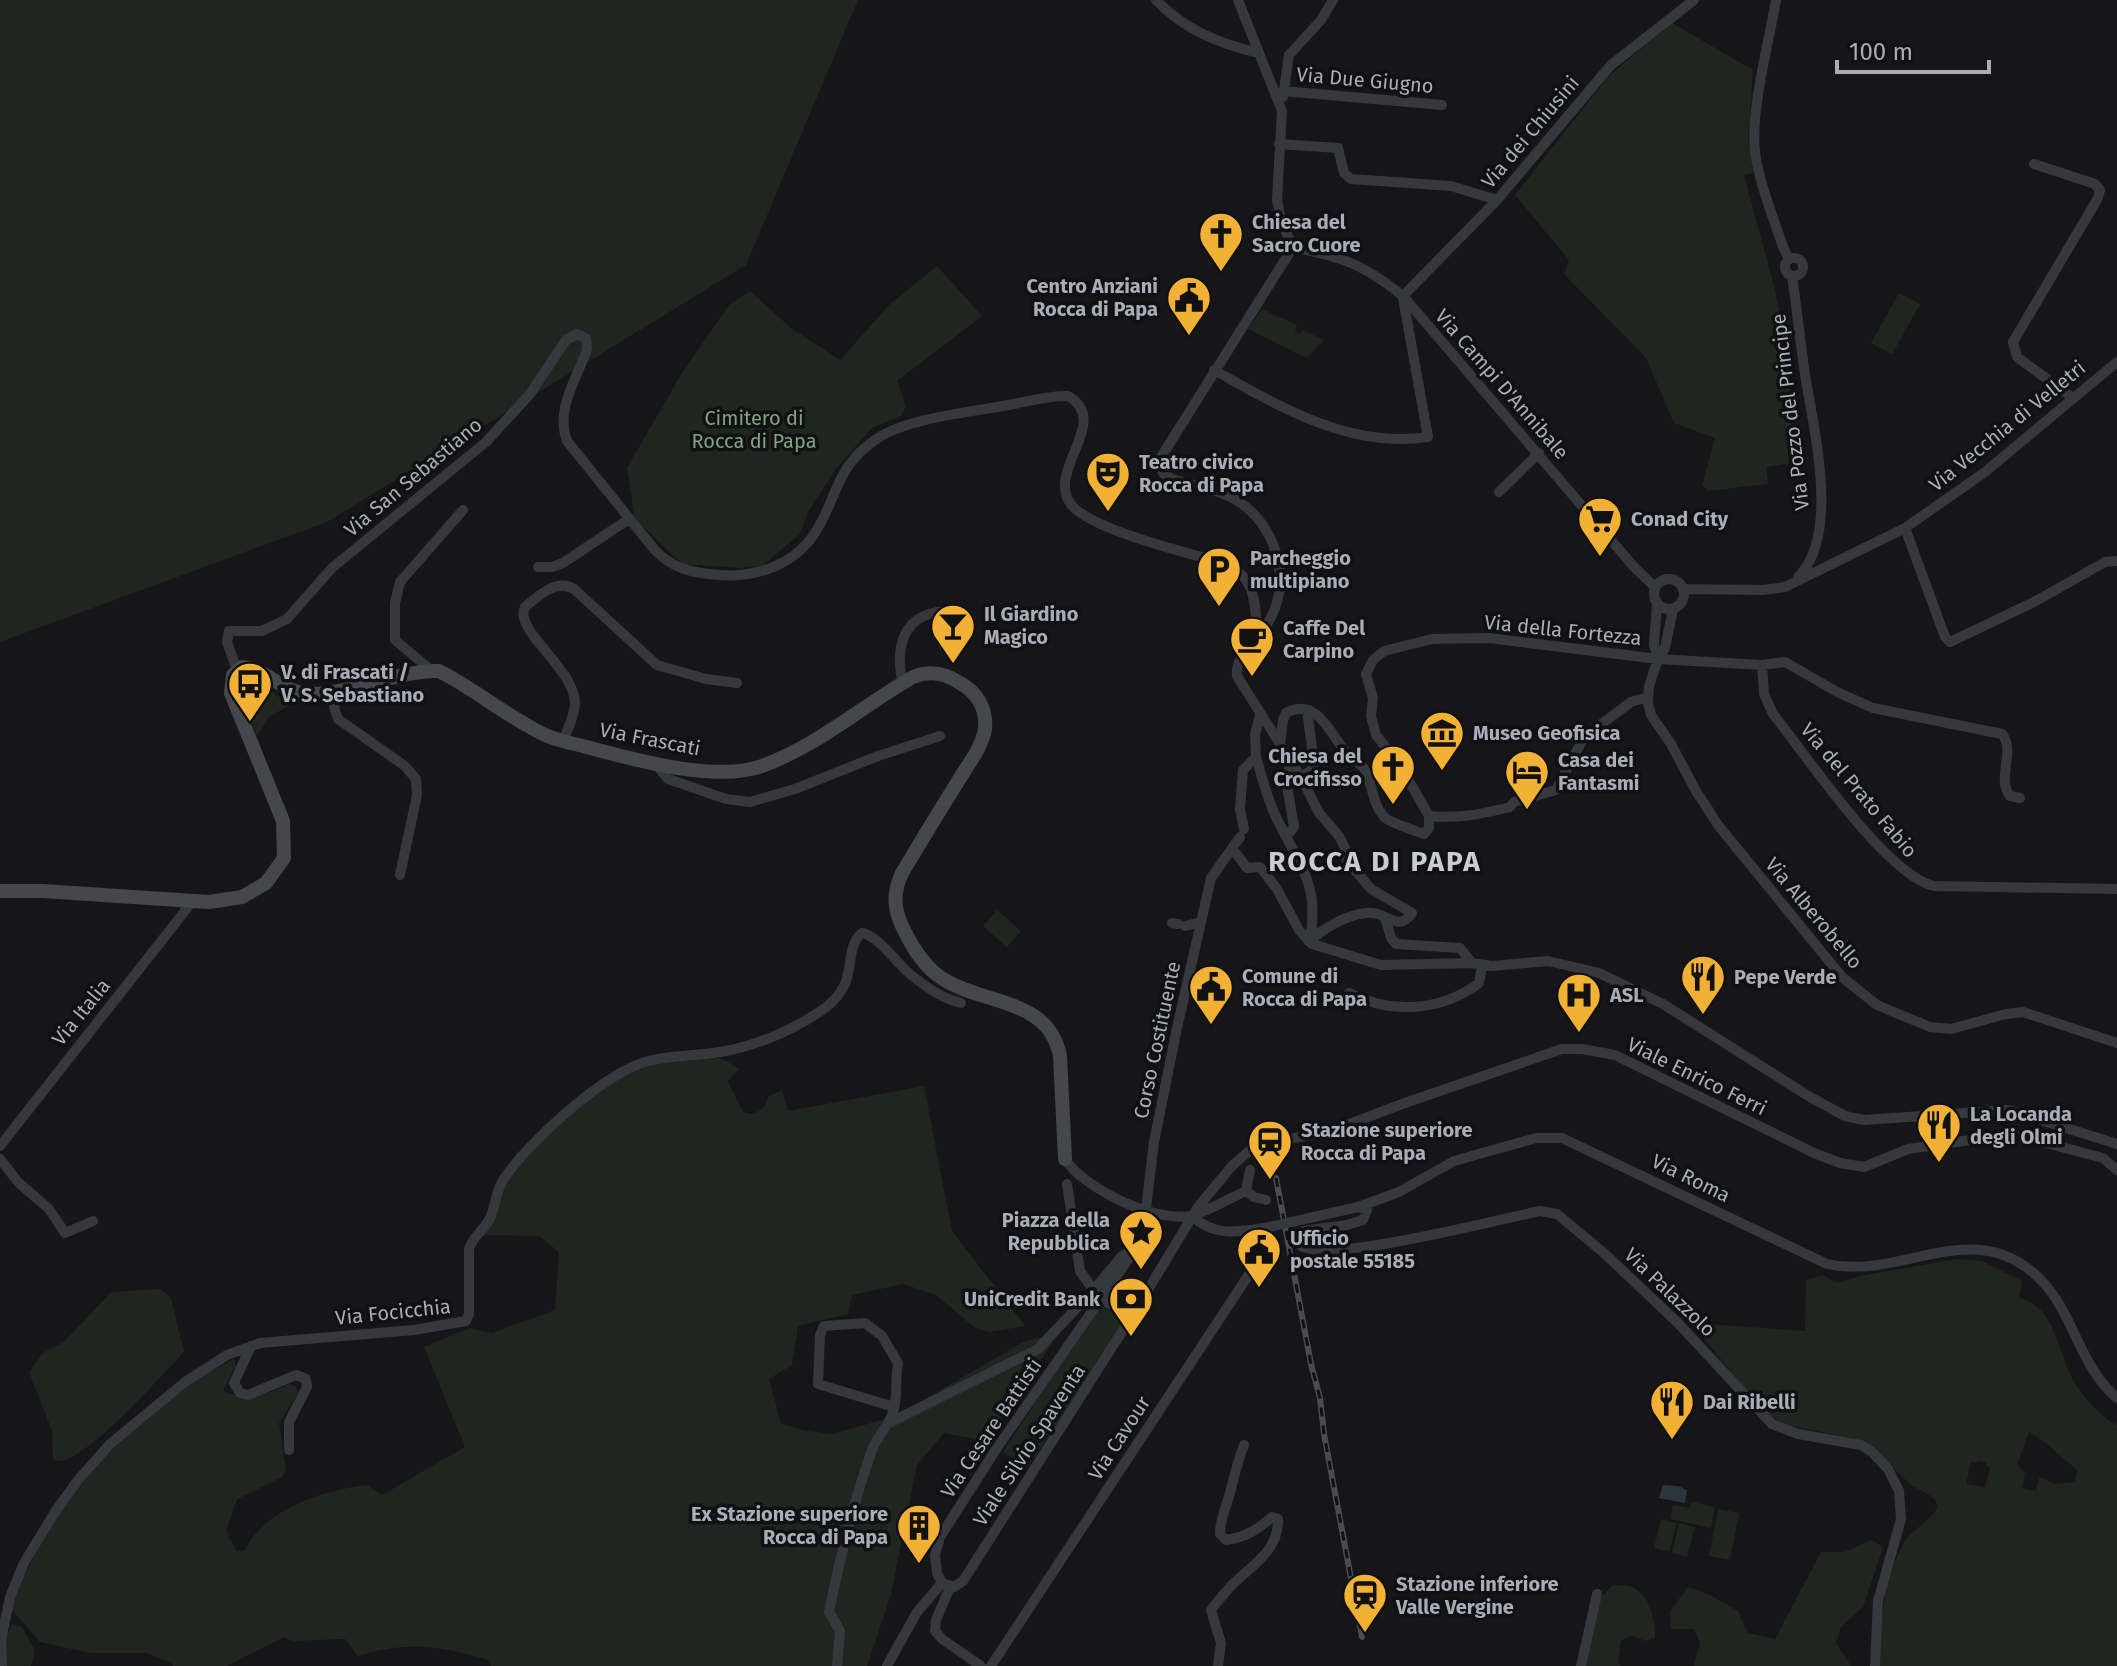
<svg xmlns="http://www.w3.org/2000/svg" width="2117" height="1666" viewBox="0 0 2117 1666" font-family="'Fira Sans',sans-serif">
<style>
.green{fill:#1e261f;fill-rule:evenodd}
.water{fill:#2c353c}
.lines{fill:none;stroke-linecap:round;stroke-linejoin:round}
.street{stroke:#37383d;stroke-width:10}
.secondary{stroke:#45474d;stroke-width:14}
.rail-casing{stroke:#4a4c52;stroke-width:6}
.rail{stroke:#111113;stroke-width:3;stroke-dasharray:9;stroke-linecap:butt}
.street-bridge{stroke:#37383d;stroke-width:10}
.labels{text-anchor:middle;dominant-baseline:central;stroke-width:7;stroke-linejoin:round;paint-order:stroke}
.street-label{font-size:20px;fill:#a8adb8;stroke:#111113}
.poi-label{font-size:20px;font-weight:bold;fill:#a8adb8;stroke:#111113;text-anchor:start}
.park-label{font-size:20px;fill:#7fa381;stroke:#111113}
.district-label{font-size:28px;font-weight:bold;letter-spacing:2px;fill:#c9ccd4;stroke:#111113}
</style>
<rect width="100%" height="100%" fill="#161618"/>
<path class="green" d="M0,0h858l-112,265 -419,257 -327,120z
M1672,23l81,47 -5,71 5,32 -9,2 29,107 10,47 14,133 -31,5 2,17 -60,7 -6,-6 13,-47 -41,-15 -28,-65 -82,-84 5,-14 -54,-65 94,-119z
M937,266l45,50 -85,65 9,25 -5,10 -29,12 -37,42 -27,42 -8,22 -38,32 -21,2 -59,-4 -47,-45 -8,-51 55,-95 47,-68 21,-14 41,37 49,32 49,-55z
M1899,293l21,11 -28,50 -21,-11z
M1262,309l35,16 -2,6 6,3 2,-4 21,10 -17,18 -59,-29z
M253,678l25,18 17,6 -26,15 -12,19 -17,-41v-12z
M997,910l24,21 -14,16 -24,-21z
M721,1058l18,11 -11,12 15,31 9,2 11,-5 6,-13 13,-6 6,21 136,-25 28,145 73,95 -36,6 -15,-5 -38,-32 -33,-11 -51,11 -4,19 -50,12 -6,39 -23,14 12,44 20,7 31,4 64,-18 127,-74 36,-9 -73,108 -42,-8 -27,32 -26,129 -24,72h-376l-3,-6c-47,-14 -82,-19 -130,-4l-13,-17 -53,2 -8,-4 -57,29h-54l-1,-3 -25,-10h-57l-50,-11 -29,-33c8,-27 20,-47 34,-71 14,-23 27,-46 45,-66 39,-45 91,-86 144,-113l2,6 -13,26c28,11 40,4 67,-7l6,3 2,6 -19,30 7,47 -4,7 -45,22 -11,32 10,20h8c23,-44 78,-60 123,-66l15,10 83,-48 -41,-100 45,-19 23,5 63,-23 4,-58 -20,-16 -60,-1c7,-14 12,-31 21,-44 31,-43 96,-111 147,-127 23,-7 50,-5 74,-6z
M1957,1259l25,2 40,20 -3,17c36,8 39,53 54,82 8,15 28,37 44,45v241h-237c1,-43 2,-84 24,-123 8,-14 26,-21 34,-36l-4,-9 -23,-13 -46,-44 -83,-17 -20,-14 -60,-74 6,-12 97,7 1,-51 16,-5 16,8 22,-7zM2029,1432l18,12 30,26 -2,12 -19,2 -17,-7 -3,14 -14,-3 3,-16 -8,-7zM1978,1461l8,1v4l4,2 -5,19 -19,-3 5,-22 6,1z
M161,1289l10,9 13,54c-25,26 -88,98 -119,108 -3,1 -8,1 -12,0l-1,-29 -23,-59 14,-19 21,-11 47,-50z
M1102,1306l18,11h5l2,5 -100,146 -24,-16 95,-144z
M1692,1502l23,5 -4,21 -41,-9 3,-14 17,3z
M1718,1509l21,4 -9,47 -21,-4z
M1661,1519l16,4 -8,29 -15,-4z
M1679,1523l16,4 -8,30 -15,-4z
M1872,1540l11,7 -20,60 -22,20 -5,16 15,23h-157l6,-24 -6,-13h-23l-1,-18 18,-24 22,8 28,16 10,22 27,6 46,-87h23z
M1613,1585c6,0 14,0 19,2 18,8 24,34 23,51l-10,3 -13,-6 -11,6 -3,20 3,5h-35l14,-68z
M12,1624l10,3 13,24 -4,15h-24l-2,-26z"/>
<path class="water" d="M1663,1485l15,1 9,4 -2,13 -26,-5z"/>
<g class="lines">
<path class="street" d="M1156,0c29,30 62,43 102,53
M1238,0l44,111 -5,88 4,22 12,26
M1776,0c-7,42 -26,112 -21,152 4,31 18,64 28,95l6,12
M1283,91l159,14
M1283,97l6,-42 32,-35 12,-20
M1279,144l59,4 6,25 7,6 100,7 46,14
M2034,164l61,20 5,6 -2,8 -85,144 4,15 56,41
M1293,247l-135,215 5,11 9,6c20,7 46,10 64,21 41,24 58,84 31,124 -10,14 -33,34 -30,52l64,101 18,36 20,23 6,12 2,13 24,28 41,24c-15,21 -26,-3 -46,0 -19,2 -43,15 -57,29
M1293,247c49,10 70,17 110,49l231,271 21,20
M1785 267a9 9 0 1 1 18 0a9 9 0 1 1-18 0Z
M1792,276c5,32 8,65 13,98 8,53 36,161 -7,203
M1403,296l94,-96 114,-135 83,-65
M1214,370c66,37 136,79 214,67l-25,-139
M1499,492l40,-39
M1905,528l40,109 5,5 86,-41 69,-39 12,-1
M538,567h14l11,-4 66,-44
M1654 594a15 15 0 1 1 30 0a15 15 0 1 1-30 0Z
M1683,589l80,1 22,-3 120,-59 80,-56 132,-110
M1657,604l-3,41 4,14
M1673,609l-8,39 -7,11 -9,27 -1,17 3,12 20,29 25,47 22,34 124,152 35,28 53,22 21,2 55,-15 17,-2 94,31
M1762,665l2,29 9,20c33,41 113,161 161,172l183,3
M237,670l-10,-28 2,-11h33l25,-12 45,-51 154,-126 44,-48 36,-54 11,-6 9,4 1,11c-10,30 -32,60 -20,92l87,108c18,20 39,24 65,26 37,3 75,-10 96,-42 24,-38 20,-67 63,-95 30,-20 94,-26 130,-33 19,-3 41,-10 60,-9 44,25 -21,73 2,107 17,26 121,51 154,60 34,15 31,43 33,75
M432,671l-37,-31v-37l5,-21 63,-72
M903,683c-7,-27 -4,-59 26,-69 14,-5 25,-3 37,5
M339,691l-5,16 4,12 67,47 11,13 1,16 -17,80
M563,741c5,-12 11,-24 12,-37 0,-36 -62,-73 -50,-97 13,-11 32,-29 49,-18l83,76 49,14 31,4
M1280,744l3,-24 3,-7c31,-17 45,22 61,41 5,7 14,8 18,16 8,16 7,33 19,47 3,4 34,15 40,17l5,-6v-12c29,3 53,-2 81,-9l4,-5 42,-12 28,-53 47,-35 17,-5
M1256,757c6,20 11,41 20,60 23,48 44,66 34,123
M655,763l13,16 58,20 24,3 45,-13 83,-33 62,-20
M1301,777l11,-7 2,-7 -7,-53
M1429,816l-28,-49 -25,-32 -5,-19 2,-18 -7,-24 7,-14 11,-9 48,-12 57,-1 169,21 104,6 23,-3 54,31 34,15 129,26c14,18 -6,44 8,62l10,2
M1244,829l-4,-20 3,-39 13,-13 -1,-23 5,-19
M1286,837l8,-10 -8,-47 5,-19
M1232,848l15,20 13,-1 17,22 22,41 13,14 69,21 91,-2 20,3 56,-5 51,12 64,31 147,93 35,19 19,4 145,-10 108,34
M1385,917l6,21 5,6 64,4 12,15
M1172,923l6,1
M1185,926l16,-4
M1349,993c41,21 92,19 130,-10l3,-17
M0,1146l192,-244
M0,1159l18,23 31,27 16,24 28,-12
M1065,1159c19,30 94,66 129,56 18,-6 36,-17 52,-24l8,6 12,3
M1246,1191l4,-21
M1358,1207l9,3 -4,10 -16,5 -44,6 -4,6 2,9c26,18 200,-27 239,-35l17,3 47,39 74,70 94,101 26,10 63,11 11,7 16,17 11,22 2,28 -23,82 -3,65
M1358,1207l41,-15 55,-31 82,-23h26l265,126c74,17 147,-51 213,15 34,34 40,89 77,119
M1097,1286l25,-30 14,-10
M1100,1299c13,6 23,14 37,9l61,-101 34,-41 17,-15 16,-7 69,-14 68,-26 160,-55h20l33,6 199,98 26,10 24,4 44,-18 104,-15 91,24 14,12
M251,1346l-17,37 6,10 8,2 48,-20 10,4 1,8 -18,35v28
M889,1423l149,-74 46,-49
M942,1583l-5,-10 -2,-18 5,-18 57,-89 139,-200 9,-31 9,-75 23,-114 34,-150 29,-41
M942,1583l12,4 9,-6 174,-273
M950,1587l-14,33 -1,11 7,8 39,27
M2,1666l-1,-26 9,-43 14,-34 31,-51 23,-32 32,-36 75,-62 42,-27 33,-12 154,-13 52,-9 3,-7v-65c4,-13 14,-18 20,-29 7,-13 6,-27 14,-40 25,-38 101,-107 145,-119 24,-6 48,-5 72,-9 32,-5 69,-20 96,-38 12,-7 23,-17 29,-30 7,-15 3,-41 17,-51 14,1 36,31 48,41 16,13 31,24 51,29
M837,1666l3,-35 -11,-19c11,-54 24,-109 43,-162 5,-14 17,-24 21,-38 5,-15 2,-33 5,-49l-16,-27 -17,-13 -41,3 -4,9 -2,49 76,23
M887,1666l30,-54 25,-29
M991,1666l276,-419 -2,-19c-28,4 -50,9 -73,-12
M1218,1666l3,-23 -10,-33c7,-9 14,-18 21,-25 20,-20 47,-34 46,-66l-6,-2c-15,13 -26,20 -46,23l-6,-6c0,-17 7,-28 11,-45 4,-16 7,-29 13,-44
M1581,1666l16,-72"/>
<path class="secondary" d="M0,891h43l166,11 33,-5 24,-14 18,-25 -1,-37 -52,-128 2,-18 9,-8c25,2 42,27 68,27 43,0 89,-24 129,-23 36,18 67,45 104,63 12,6 27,9 40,12 48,13 132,37 179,20 57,-21 100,-60 151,-89 17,-7 32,-4 47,6 17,9 27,26 25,46 -3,19 -19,38 -28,54 -19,30 -37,60 -55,90 -10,21 -8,39 3,59 9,18 20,36 38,47 41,26 106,19 117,77l5,103"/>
<g class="rail-casing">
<path id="rail" d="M1276,1178l35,186 9,34 4,36 38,203"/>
</g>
<use href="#rail" class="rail"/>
<path class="street-bridge" d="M1067,1184l13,87 20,28
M1265,1228l93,-21"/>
</g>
<defs>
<g id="church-pin" transform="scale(2.3)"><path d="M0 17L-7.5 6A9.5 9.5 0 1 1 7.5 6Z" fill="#f2b134" stroke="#111113"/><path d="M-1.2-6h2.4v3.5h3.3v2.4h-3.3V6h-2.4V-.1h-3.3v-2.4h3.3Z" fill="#111"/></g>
<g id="civic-pin" transform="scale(2.3)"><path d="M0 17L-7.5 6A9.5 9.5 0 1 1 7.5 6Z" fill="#f2b134" stroke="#111113"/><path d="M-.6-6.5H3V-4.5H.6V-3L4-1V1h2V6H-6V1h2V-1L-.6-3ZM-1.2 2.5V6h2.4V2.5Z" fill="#111"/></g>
<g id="theatre-pin" transform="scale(2.3)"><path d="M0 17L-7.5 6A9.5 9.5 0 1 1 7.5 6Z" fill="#f2b134" stroke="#111113"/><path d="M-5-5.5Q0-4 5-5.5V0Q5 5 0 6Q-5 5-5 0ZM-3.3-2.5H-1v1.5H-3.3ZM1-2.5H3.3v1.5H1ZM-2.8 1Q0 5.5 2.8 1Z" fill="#111"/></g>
<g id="supermarket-pin" transform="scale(2.3)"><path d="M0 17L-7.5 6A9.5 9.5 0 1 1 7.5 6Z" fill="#f2b134" stroke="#111113"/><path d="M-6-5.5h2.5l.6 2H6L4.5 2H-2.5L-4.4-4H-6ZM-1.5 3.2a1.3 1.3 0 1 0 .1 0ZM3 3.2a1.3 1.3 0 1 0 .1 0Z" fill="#111"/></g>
<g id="parking-pin" transform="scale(2.3)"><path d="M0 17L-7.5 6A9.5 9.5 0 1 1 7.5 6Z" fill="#f2b134" stroke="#111113"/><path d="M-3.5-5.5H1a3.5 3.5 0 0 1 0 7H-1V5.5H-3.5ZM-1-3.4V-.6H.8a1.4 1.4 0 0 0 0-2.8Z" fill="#111"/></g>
<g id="bar-pin" transform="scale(2.3)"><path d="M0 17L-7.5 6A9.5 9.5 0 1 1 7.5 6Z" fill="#f2b134" stroke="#111113"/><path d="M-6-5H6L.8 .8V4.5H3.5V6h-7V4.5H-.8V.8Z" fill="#111"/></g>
<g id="cafe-pin" transform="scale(2.3)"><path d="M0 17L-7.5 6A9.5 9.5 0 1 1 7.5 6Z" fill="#f2b134" stroke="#111113"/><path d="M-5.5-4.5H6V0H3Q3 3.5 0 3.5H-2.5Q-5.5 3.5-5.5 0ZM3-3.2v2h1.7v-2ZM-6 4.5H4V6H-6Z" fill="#111"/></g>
<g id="bus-pin" transform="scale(2.3)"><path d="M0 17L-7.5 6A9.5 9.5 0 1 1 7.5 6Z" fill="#f2b134" stroke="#111113"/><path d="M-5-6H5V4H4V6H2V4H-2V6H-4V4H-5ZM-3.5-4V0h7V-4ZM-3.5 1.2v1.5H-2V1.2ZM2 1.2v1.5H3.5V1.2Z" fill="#111"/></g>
<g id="museum-pin" transform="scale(2.3)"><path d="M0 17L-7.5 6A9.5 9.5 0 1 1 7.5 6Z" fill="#f2b134" stroke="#111113"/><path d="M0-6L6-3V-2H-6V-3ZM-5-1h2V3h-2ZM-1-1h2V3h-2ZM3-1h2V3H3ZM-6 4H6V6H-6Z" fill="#111"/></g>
<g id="hotel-pin" transform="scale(2.3)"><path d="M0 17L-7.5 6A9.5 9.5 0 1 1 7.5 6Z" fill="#f2b134" stroke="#111113"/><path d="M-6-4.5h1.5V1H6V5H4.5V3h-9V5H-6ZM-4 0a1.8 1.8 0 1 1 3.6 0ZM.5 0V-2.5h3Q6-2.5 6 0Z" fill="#111"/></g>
<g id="restaurant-pin" transform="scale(2.3)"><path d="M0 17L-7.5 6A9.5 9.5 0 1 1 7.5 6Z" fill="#f2b134" stroke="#111113"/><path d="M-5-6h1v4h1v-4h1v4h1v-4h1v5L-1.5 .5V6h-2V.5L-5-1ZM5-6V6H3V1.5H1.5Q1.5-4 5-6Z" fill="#111"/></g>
<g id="hospital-pin" transform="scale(2.3)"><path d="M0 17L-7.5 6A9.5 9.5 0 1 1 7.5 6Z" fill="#f2b134" stroke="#111113"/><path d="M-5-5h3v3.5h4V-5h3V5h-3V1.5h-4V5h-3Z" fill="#111"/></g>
<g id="station-pin" transform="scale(2.3)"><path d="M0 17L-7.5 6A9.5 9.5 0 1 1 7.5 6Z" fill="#f2b134" stroke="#111113"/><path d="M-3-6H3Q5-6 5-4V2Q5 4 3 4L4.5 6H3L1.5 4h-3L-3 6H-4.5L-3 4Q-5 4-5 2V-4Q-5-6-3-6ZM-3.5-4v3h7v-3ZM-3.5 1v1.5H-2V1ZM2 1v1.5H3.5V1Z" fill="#111"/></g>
<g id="sight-pin" transform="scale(2.3)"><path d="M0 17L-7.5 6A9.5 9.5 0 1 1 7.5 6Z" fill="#f2b134" stroke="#111113"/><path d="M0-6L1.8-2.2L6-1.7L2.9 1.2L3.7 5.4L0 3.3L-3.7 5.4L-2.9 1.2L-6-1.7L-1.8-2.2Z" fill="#111"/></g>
<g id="bank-pin" transform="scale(2.3)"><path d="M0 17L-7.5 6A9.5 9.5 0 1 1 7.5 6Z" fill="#f2b134" stroke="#111113"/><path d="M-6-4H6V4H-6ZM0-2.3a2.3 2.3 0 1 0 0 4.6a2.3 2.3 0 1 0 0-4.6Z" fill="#111"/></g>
<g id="building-pin" transform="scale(2.3)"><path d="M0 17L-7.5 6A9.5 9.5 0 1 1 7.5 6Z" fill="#f2b134" stroke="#111113"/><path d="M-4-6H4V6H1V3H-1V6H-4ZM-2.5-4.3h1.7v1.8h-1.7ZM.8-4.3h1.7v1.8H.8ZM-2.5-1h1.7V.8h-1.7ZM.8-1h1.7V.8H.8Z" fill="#111"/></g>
</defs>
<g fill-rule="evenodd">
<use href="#church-pin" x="1221" y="234"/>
<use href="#civic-pin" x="1189" y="298"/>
<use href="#theatre-pin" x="1108" y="474"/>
<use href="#supermarket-pin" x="1600" y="519"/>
<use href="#parking-pin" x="1219" y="569"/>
<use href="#bar-pin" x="953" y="626"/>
<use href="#cafe-pin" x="1252" y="639"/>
<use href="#bus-pin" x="250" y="684"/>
<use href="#museum-pin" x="1442" y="733"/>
<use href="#church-pin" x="1393" y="767"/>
<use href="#hotel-pin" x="1527" y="772"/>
<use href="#restaurant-pin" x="1703" y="977"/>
<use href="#civic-pin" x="1211" y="987"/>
<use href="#hospital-pin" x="1579" y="995"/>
<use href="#restaurant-pin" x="1939" y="1125"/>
<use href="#station-pin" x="1270" y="1142"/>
<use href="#sight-pin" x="1141" y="1232"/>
<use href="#civic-pin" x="1259" y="1250"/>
<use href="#bank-pin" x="1131" y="1299"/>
<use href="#restaurant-pin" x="1672" y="1402"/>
<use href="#building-pin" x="919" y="1526"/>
<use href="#station-pin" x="1365" y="1595"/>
</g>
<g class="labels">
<g class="street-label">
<text transform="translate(1365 80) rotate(5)">Via Due Giugno</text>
<text transform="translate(1530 132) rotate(-50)">Via dei Chiusini</text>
<text transform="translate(1502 384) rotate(49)">Via Campi D'Annibale</text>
<text transform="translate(1790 412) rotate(-97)">Via Pozzo del Principe</text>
<text transform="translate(2007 426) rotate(-39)">Via Vecchia di Velletri</text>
<text transform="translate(413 477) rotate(-40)">Via San Sebastiano</text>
<text transform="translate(1563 630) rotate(6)">Via della Fortezza</text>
<text transform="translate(650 739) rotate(11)">Via Frascati</text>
<text transform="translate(1859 790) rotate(50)">Via del Prato Fabio</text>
<text transform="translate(1814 913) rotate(50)">Via Alberobello</text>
<text transform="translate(81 1012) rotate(-51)">Via Italia</text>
<text transform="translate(1157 1040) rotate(-78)">Corso Costituente</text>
<text transform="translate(1697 1076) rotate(26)">Viale Enrico Ferri</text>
<text transform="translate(1691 1178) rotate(26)">Via Roma</text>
<text transform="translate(1670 1292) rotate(44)">Via Palazzolo</text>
<text transform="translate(393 1312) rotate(-6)">Via Focicchia</text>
<text transform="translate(991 1428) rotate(-56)">Via Cesare Battisti</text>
<text transform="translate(1119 1438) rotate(-57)">Via Cavour</text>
<text transform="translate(1029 1445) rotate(-57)">Viale Silvio Spaventa</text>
</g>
<g class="poi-label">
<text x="1252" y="222">Chiesa del<tspan x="1252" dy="23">Sacro Cuore</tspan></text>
<text x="1158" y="286" text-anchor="end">Centro Anziani<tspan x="1158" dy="23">Rocca di Papa</tspan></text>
<text x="1139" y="462">Teatro civico<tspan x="1139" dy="23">Rocca di Papa</tspan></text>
<text x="1631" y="519">Conad City</text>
<text x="1250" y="558">Parcheggio<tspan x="1250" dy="23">multipiano</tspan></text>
<text x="984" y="614">Il Giardino<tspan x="984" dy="23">Magico</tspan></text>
<text x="1283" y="628">Caffe Del<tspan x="1283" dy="23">Carpino</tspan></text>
<text x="281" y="672">V. di Frascati /<tspan x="281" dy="23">V. S. Sebastiano</tspan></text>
<text x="1473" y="733">Museo Geofisica</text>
<text x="1362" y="756" text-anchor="end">Chiesa del<tspan x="1362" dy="23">Crocifisso</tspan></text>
<text x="1558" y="760">Casa dei<tspan x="1558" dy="23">Fantasmi</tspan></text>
<text x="1242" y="976">Comune di<tspan x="1242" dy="23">Rocca di Papa</tspan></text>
<text x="1734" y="977">Pepe Verde</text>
<text x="1610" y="995">ASL</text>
<text x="1970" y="1114">La Locanda<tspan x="1970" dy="23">degli Olmi</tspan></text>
<text x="1301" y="1130">Stazione superiore<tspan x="1301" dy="23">Rocca di Papa</tspan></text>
<text x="1110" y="1220" text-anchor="end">Piazza della<tspan x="1110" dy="23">Repubblica</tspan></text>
<text x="1290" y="1238">Ufficio<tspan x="1290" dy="23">postale 55185</tspan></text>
<text x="1100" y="1299" text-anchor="end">UniCredit Bank</text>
<text x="1703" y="1402">Dai Ribelli</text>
<text x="888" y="1514" text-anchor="end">Ex Stazione superiore<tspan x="888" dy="23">Rocca di Papa</tspan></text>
<text x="1396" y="1584">Stazione inferiore<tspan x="1396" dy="23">Valle Vergine</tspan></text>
</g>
<g class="park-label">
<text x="754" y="418">Cimitero di<tspan x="754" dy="23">Rocca di Papa</tspan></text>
</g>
<g class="district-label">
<text x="1375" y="861">ROCCA DI PAPA</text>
</g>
</g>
<path d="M1837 60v12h152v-12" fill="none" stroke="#a8adb8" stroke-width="4"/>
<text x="1849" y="60" font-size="24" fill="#a8adb8" stroke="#111113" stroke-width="6" paint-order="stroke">100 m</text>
</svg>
